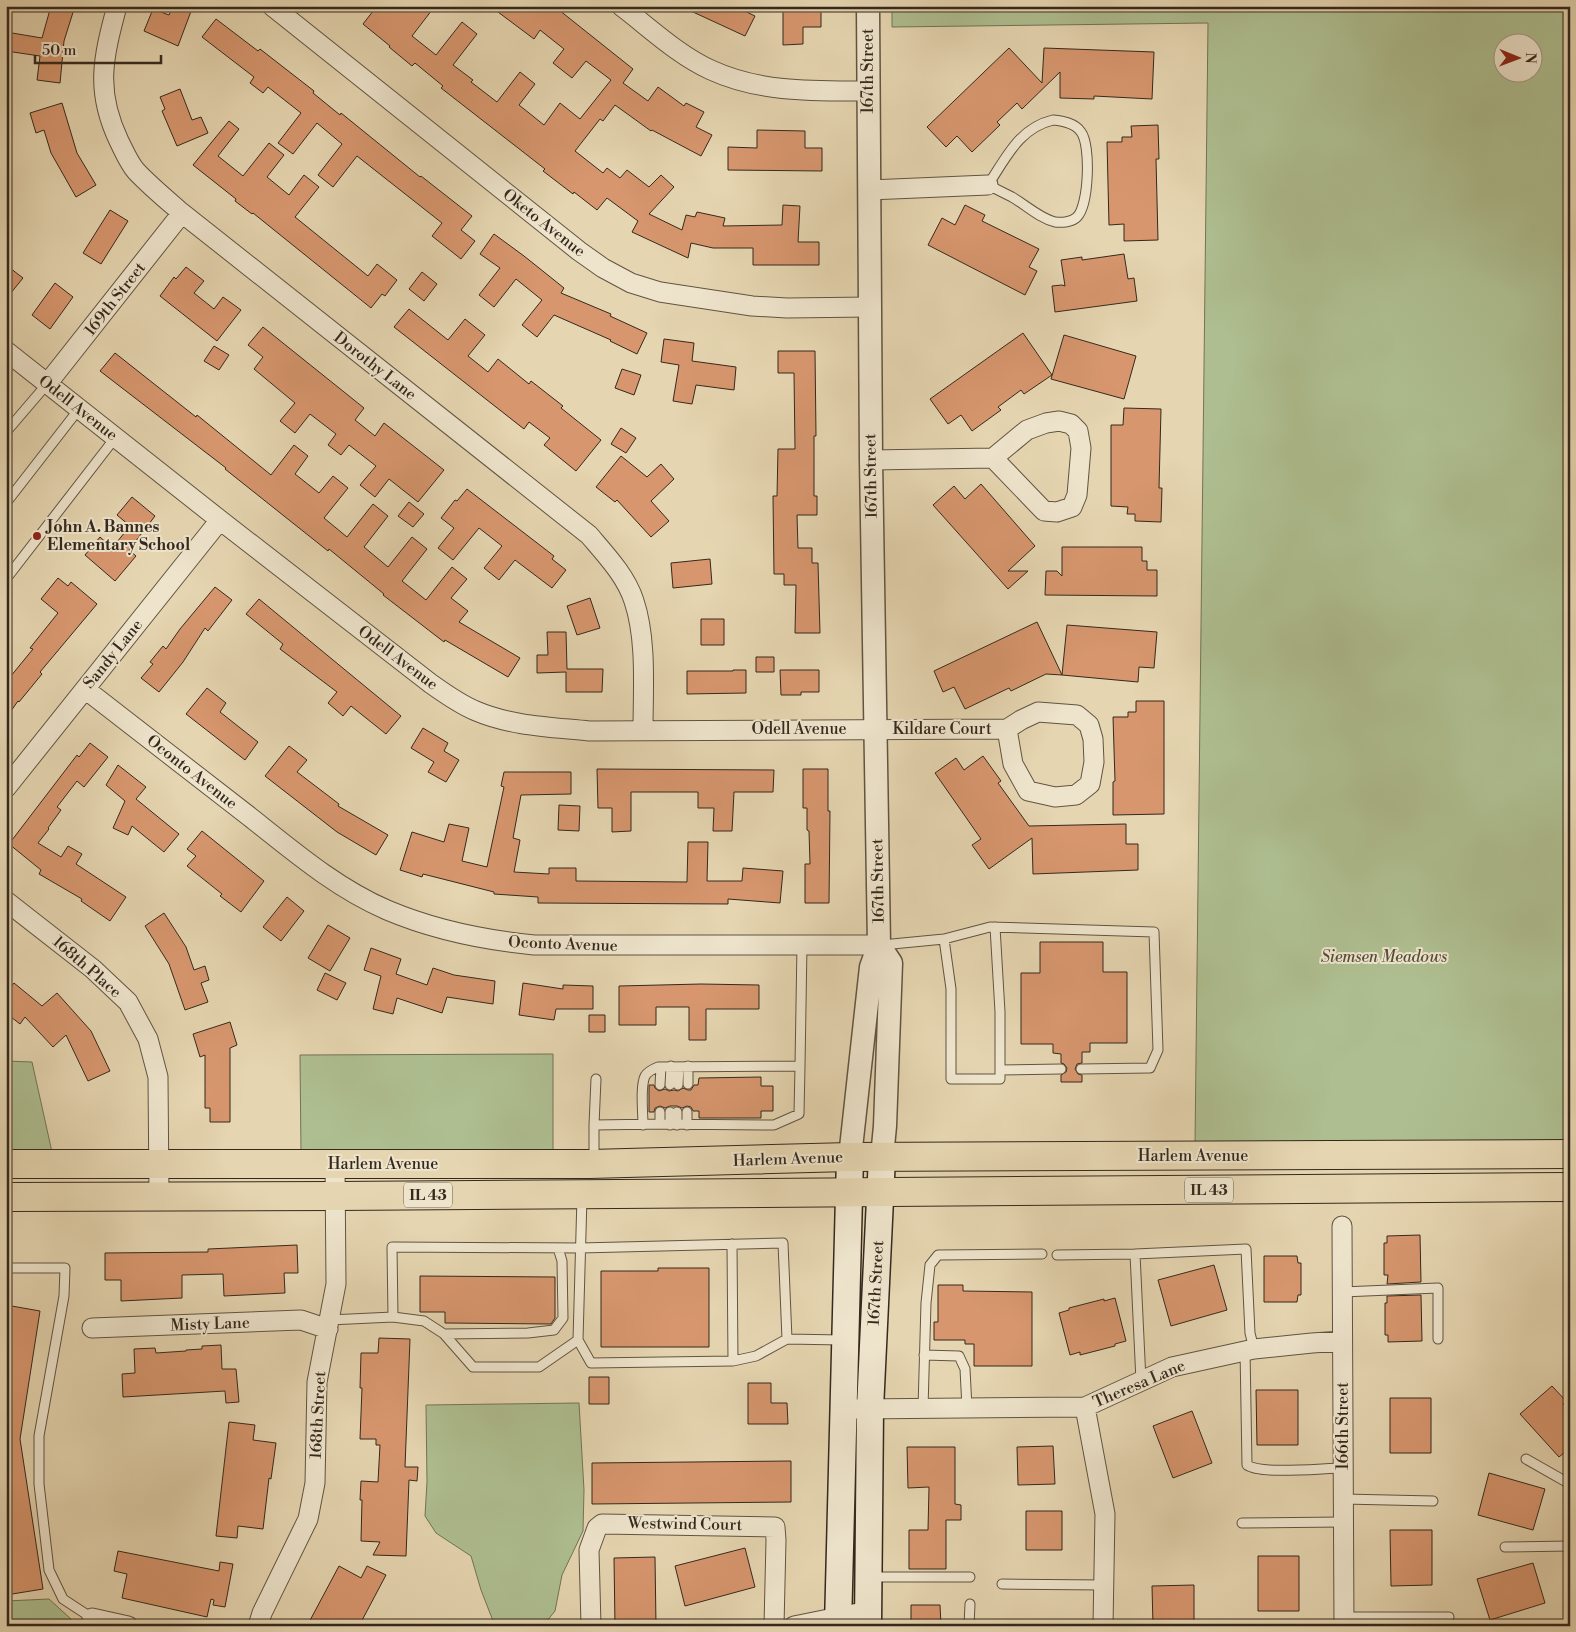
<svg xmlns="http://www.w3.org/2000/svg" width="1576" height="1632" viewBox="0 0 1576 1632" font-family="'Libre Bodoni',serif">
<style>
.green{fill:#aebe90;stroke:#727456;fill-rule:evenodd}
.building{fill:#d7966e;stroke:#35291d}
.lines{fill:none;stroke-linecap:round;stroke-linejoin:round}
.service-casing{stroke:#615442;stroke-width:11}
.minor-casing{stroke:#615442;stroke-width:21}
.tertiary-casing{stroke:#615442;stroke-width:25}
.secondary-casing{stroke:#35291d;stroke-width:29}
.primary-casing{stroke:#35291d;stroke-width:30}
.service{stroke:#eee4cc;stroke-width:9}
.minor{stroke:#eee4cc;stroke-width:19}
.tertiary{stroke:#eee4cc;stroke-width:22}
.secondary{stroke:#eee4cc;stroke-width:26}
.primary{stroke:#e5d5b0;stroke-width:28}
.poi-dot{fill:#8f2418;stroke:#eee4cc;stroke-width:2}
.labels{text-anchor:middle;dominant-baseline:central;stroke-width:4;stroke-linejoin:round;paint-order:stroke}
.shield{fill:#eee4cc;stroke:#6c6152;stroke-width:1}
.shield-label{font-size:15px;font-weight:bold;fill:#35291d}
.street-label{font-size:16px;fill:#35291d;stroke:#eee4cc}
.poi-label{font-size:16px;font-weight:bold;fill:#35291d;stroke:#eee4cc;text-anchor:start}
.park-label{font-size:16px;font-style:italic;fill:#534e3a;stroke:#eee4cc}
</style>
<rect width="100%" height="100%" fill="#e5d5b0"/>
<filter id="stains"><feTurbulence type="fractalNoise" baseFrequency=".004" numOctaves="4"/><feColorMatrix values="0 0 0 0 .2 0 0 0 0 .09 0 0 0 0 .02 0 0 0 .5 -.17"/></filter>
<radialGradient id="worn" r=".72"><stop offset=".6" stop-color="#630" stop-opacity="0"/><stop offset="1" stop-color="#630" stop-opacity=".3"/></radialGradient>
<path class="green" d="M892,6h678v1136l-375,3 13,-1122 -316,4zM1504,42h30v30h-30z
M553,1054v98l-252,1 -1,-98z
M6,1061l26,1 20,90 -46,-1z
M579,1403l5,87 -1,41 -21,44 -7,36 -12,15h-48l-14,-36 -10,-34 -35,-23 -11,-17 2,-34 -1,-77z
M49,1599l22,20v7h-65v-25z"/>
<path class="building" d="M51,6h24l-11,35 -4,42 -23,-3 3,-24 -34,-5v-19l36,6z
M173,6h20l-15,40 -34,-15 9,-22 16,6z
M377,6h58l-23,30 24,19 26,-33 15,12 -24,31 20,15 -2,2 26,20 23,-30 15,12 -16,21 25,20 16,-22 20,16 31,-39 -25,-19 -14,17 -19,-15 11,-14 -24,-19 -6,9 -44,-33h64l79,63 -10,14 25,18 10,-14 26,19 2,-3 18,9 -8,15 16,8 -11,21 -49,-26 -1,1 -36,-26 -12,16 -3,-2 -25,32 28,22 4,-5 13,10 7,-8 22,17 12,-12 13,12 -25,27 33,16 4,-15 9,2 2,-5 28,6 -2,8 59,-1 1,-20 17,1 -2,36h21v23h-66v-17h-40l-22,-5 -3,15 -56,-26 6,-11 -31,-23 -10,12 -23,-18 -1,2 -30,-23 2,-2 -104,-81 2,-2 -28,-23 -3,3 -23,-19 1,-1 -27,-22z
M680,6h54l21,10 -10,20z
M783,6h38v21h-18v17l-20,1z
M216,19l42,32 2,-2 54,42 -1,2 27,22 1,-2 79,64 1,-1 51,40 -11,14 14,11 -14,18 -29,-23 10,-13 -85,-67 -24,31 -15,-12 24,-31 -25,-21 -24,31 -15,-11 23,-30 -33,-26 -5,6 -13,-10 4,-6 -52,-40z
M1009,48l33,35 2,-35 110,4 -2,47 -58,-3v3l-34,-1v-26l-38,37 -5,-6 -20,19 3,3 -28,27 -15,-16 -11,11 -19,-20z
M180,89l12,31 9,-3 7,16 -31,13 -15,-35 3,-2 -5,-12z
M62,103l15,50 19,32 -20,12 -25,-44 -7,-23 -8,3 -6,-20z
M229,121l10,8 -21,27 25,20 26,-33 15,12 -17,22 22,18 15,-20 15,12 -24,30 73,59 9,-12 20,16 -12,16 -3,-2 -11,14 -118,-95 -1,1 -17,-13 1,-2 -43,-34z
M1158,125l1,34h-3l2,81 -34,1v-17l-15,1 -2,-83h15v-5h10l-1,-11z
M757,130l48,1v17h17v23l-94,-1v-23l29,1z
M965,205l20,10 -3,6 57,28 -10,18 8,4 -12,24 -97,-50 14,-27 13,7z
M110,210l18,11 -27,43 -18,-11z
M494,234l30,22 40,32 -3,5 50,21 -1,2 37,17 -10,21 -27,-13 1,-1 -57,-25 -17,22 -15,-12 20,-25 -26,-21 -22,28 -15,-12 21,-27 -20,-14z
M1124,254l4,25 6,-1 3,23 -82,11 -3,-26 10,-1 3,1 -4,-26 21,-3v3z
M6,265l17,13 -17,21z
M186,267l18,14 -10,12 20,16 9,-12 18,13 -24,31 -57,-45 14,-19 2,2z
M422,272l15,12 -13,17 -15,-12z
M55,283l18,14 -23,32 -18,-14z
M409,309l39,31 17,-21 20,16 -17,21 20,16 10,-13 31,25 2,-3 32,25 -2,2 40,32 -25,31 -32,-26 6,-7 -21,-16 -5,7 -130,-102z
M263,327l101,81 -9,12 20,16 9,-13 60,47 -26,32 -29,-23 -14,18 -15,-12 16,-19 -27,-21 -8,10 -13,-10 8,-11 -26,-20 -15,19 -15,-12 15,-18 -41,-34 9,-12 -15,-12z
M1023,333l29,42 -28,19 -3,-4 -23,17 3,3 -29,21 -11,-16 -13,9 -18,-25z
M1064,335l72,21 -12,43 -73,-20z
M664,339l30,4 -2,18 44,6 -2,23 -38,-5 -4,19 -19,-3 6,-36 -18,-3z
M214,346l15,9 -10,15 -15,-9z
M778,351h37l1,85h-2v60h3v19h-20l1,33h14v15h6l2,70h-25l1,-48h-12v-11h-10l-1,-78h4l1,-47h17l-1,-76h-16z
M115,353l81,64 1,-2 74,60 23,-30 14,11 -13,18 24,19 14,-17 15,12 -24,30 23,19 26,-33 15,12 -24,31 24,20 24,-30 15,12 -25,32 24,19 26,-33 15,12 -16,19 17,13 -9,11 61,36 -12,19 -63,-37 -1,2 -61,-47 1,-1 -55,-45 -1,2 -103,-82 1,-1 -126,-97z
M622,369l19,6 -7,20 -19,-7z
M1124,408l37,1 -2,79h3l-1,34 -26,-1v-7h-8l1,-7 -17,-1v-81h12z
M621,428l15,10 -10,15 -15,-9z
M621,456l26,21 14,-13 13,15 -23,22 18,20 -18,16 -34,-37 -2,2 -19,-15z
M981,484l54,62 -27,25h20l-20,18 -75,-84 21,-19 11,13z
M467,489l87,67 -2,3 14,11 -14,18 -37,-28 -16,20 -15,-12 18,-22 -23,-18 -26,32 -15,-12 16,-20 -13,-10 14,-18 2,1z
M132,497l23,19 -26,34 7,6 -21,25 -30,-26 15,-18 12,11 18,-22 -13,-11z
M409,502l15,12 -11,13 -15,-11z
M1062,547h80v14h5v9h10v26l-112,-1 1,-24h11l5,5z
M710,559l2,25 -39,4 -2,-25z
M58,578l10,8 3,-4 26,22 -57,68 2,2 -23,28 -1,-1 -12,17v-36l27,-33 -3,-1 28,-35 -17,-14z
M215,587l17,13 -24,31 -3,-3 -22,34 -24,30 -18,-14 12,-14 -3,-2 13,-16 3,3 14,-20z
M590,598l10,30 -23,7 -10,-29z
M259,599l142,117 -15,18 -35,-28 -8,10 -15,-13 9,-11 -57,-43 3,-5 -37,-30z
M701,619h23v26h-23z
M1037,622l25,53 -16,-1 -35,17 -2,-3 -44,21 -11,-22 -11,5 -9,-21z
M1067,625l90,7 -3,36 -15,-1 -1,15 -76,-7z
M547,632h19l1,37h36l-1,23h-36v-20l-29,1v-18h11z
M756,657h18v15h-18z
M733,670h13v23l-59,1v-23h46z
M780,670h39v22h-18v3h-20z
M207,688l19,15 -6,9 38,30 -13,18 -59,-46z
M1136,701h28v113l-51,1v-33l2,-1 -2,-64h15v-5h8z
M423,728l25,15 -4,8 15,9 -13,22 -18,-10 6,-10 -23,-14z
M90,743l18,14 -24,30 -7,-6 -20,26 4,3 -13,18 1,1 -11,14 23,14 7,-11 14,8 -6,10 50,33 -16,24 -29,-20 1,-2 -43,-25 2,-4 -32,-26 68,-89 2,2z
M289,746l18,14 -10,12 42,32 -1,2 50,29 -12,20 -39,-23 -72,-56z
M983,756l18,25 -3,2 31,43 97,-2v20h12v26l-105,4 -1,-36 -43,31 -17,-24 9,-6 -46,-66 21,-15 8,12z
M118,765l28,22 -10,12 43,35 -15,18 -32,-26 -4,9 -15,-7 12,-27 -19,-16z
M597,769l177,1 -1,22h-39l-2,39h-19l1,-23h-16v-16h-67v39l-19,1v-24h-14z
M803,769h25v42h2l-1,92h-24v-39h5l-1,-33 -2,-1v-22h-4z
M504,772h67v22l-50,1 -8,43 7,2 -6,32 35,2v-6h27v13l111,1 1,-40h20l-1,39h35l1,-13 40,3 -3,32 -52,-4v5l-190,-1v-6l-44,-3v-2l-71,-18 -1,3 -22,-7 12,-38 32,10 5,-18 20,4 -7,33 25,6 17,-80 -3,-1z
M559,805l21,1 -1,25 -21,-1z
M202,831l62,50 -23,31 -21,-16 2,-2 -35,-28 9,-10 -9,-7z
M287,897l17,14 -23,30 -18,-14z
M164,913l22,34 8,23 11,-4 4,14 -8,3 7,19 -23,8 -16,-46 -24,-38z
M328,925l22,13 -20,33 -22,-13z
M1040,942h63v30h24v71h-37v9h-8v11l-5,1 -2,5 3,5 4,1v7h-21v-7l5,-3 1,-4 -3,-4 -3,-1v-9l-8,-1v-9h-32v-71h19z
M371,948l30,11 -5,15 31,11 6,-17 21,7 41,6 -2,23 -46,-7 -5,16 -45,-15 -4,16 -20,-5 8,-33 -17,-6z
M325,973l21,10 -9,17 -20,-10z
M14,983l28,23 15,-13 34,38 19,40 -22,10 -22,-46 -13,12 -28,-30 -5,7 -14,-11v-20z
M523,983l40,6v-4l30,1v23h-37l-2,11 -35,-5z
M701,984l58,1v24h-53v31h-17v-33h-33v18h-37v-39z
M589,1015h16v17h-16z
M230,1022l7,23 -7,3v74h-20v-14h-5v-53l-5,2 -7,-23z
M761,1077v9h12v25h-12v7h-62v-7h-6l-2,-4 -4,-1 -5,2 -5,-2h-7l-5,2 -5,-2 -5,2 -1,4h-5v-27h5l1,3 4,3 6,-2 4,2 5,-1 4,1 5,-3 5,2h3l3,-5h4l1,-7z
M1420,1235l1,47 -34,2 1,-9h-4v-32h3v-7z
M297,1245l1,28h-14l1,20 -61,3 -1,-22 -41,1v23l-61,3v-21h-16v-27l103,-1v-3z
M1264,1256h33l1,7h3v32h-3l-1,7h-33z
M1214,1265l13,45 -56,16 -13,-46z
M658,1268h51v79h-108v-76h57z
M420,1276l135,1v41l-4,6 -106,-1v-11h-25z
M938,1285h25v6l69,1v74h-58v-22h-9v-4h-31v-18h4z
M1421,1295l1,46 -34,1v-7h-3v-32h2v-7z
M1115,1298l11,43 -11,3v2l-35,9v-3l-10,3 -11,-42 10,-3v-2l35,-9v2z
M6,1305l34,6 -20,128 23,150 -37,6z
M379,1338l31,1 -5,128h13l-1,14 -8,-1 -3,76 -33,-1 7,-13 -19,-1 1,-41h-2l1,-19 17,1 2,-37h-4v-6h-16l2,-51h-2l1,-35h17z
M221,1345l1,24h14l3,33 -13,1 -1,-12 -102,6 -1,-23 13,-1 -1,-24 21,-1 1,5 30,-2v-1l16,-1v-3z
M589,1377h20v27h-20z
M748,1383h23v20h16l1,21h-40z
M1552,1386l14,15 -3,3 7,7v37l-11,9 -39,-43z
M1256,1390h42v55h-41z
M1390,1398h41v55h-41z
M1192,1411l20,52 -39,15 -20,-52z
M229,1422l26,3 -2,15 23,3 -5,36 -2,-1 -6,51 -25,-3 -1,12 -21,-2z
M1053,1446l2,38 -37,1 -1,-38z
M907,1447h48v57l6,1v15h-15v49h-37v-39h19l1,-43 -21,1z
M791,1461v41l-199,2v-41z
M1489,1473l56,16 -12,41 -55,-15z
M1026,1511h36v39h-36z
M1390,1530h42v55l-41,1z
M745,1548l10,39 -70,19 -10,-40z
M118,1551l101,20 1,-9 13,2 -8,43 -12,-2 1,-5 -3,-1 -4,18 -85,-19 5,-24 -13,-3z
M1258,1556h41v55h-41z
M655,1557l1,69h-41l-1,-68z
M1533,1563l12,40 -55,17 -13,-41z
M339,1566l22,12 6,-12 19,9 -27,51h-52z
M1194,1585v41h-41l-1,-40z
M911,1605h29l1,21h-30z"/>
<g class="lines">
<g class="service-casing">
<path id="service" d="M1053,120c10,1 22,3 28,12 10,13 8,73 -4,85 -5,5 -15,6 -22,5 -16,-4 -29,-17 -43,-25 -8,-4 -16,-8 -24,-12 18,-27 31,-57 65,-65z
M6,432l41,-48
M6,503l73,-94
M6,579l109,-141
M944,939l7,50v90h49v-67l-5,-85
M882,945l62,-6 46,-12 164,5 4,118 -8,18 -69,1
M1000,1070l61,-1
M688,1084v-18
M660,1085l1,-18
M670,1085l1,-19
M678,1085l1,-18
M660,1112v12l114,1 25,-11 1,-48
M594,1125l2,-46
M643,1125c0,-13 -3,-38 2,-49 3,-5 8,-7 13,-9l142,-1 2,-121
M670,1125v-13
M677,1125v-13
M687,1125v-13
M594,1161v-36l66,-1
M582,1197l-4,143 13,23 142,-2 23,-5 31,-17
M732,1244l1,117
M1135,1254l111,-5 4,84 4,16
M1057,1255l78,-1 6,127
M6,1268h59l-1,28 -25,140v48l10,86 14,29 29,19
M1342,1292l96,-4v51
M393,1317l31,4 20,13 29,33h66l39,-27
M329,1320l64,-3 -1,-70 188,1 203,-5 4,96 55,1
M444,1334l84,-1 26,-3 9,-12 -1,-57 -4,-13
M1245,1350l2,115c14,10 76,3 96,3
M924,1355l35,1 6,13 2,39
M923,1408l3,-105 4,-38 8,-10 104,-1
M1526,1459l44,25
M1343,1499l90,2
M1242,1523l101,-1
M1505,1547l65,-1
M870,1577h100
M1002,1584l102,1
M1344,1617h105
M969,1626l1,-22"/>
</g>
<g class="minor-casing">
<path id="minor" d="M117,6c-14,52 -22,85 2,135 5,10 10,22 17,30 14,15 31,29 46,42l407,322c17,20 37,41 45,66 13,39 9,88 9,129
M272,6l307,245 24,17 28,15 29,9 92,14 35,2 83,-1
M621,6c29,22 57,49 90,64 50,23 104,21 157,21
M869,190l119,-5
M6,351l214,169 210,163c14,10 29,21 46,28 35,15 75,16 113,20l418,-2
M47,384l135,-171
M871,460l122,-2 34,-28 19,-7 13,-2 12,3 7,7 3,17 -4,47 -5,12 -15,5 -13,-1 -51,-53
M85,689c55,43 110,85 165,128 43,34 86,71 137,93 47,20 97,30 147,35h345
M1038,712l39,3 12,10 4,14 1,23 -4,22 -14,11 -21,2 -27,-6 -15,-27 -6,-35 14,-9z
M6,788l214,-268
M6,901l87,68 35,33 20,37 10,38 1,119
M1342,1226l2,400
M92,1328l209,-8 27,9
M1085,1407l20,107 -2,112
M857,1409l228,-2 87,-40 82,-18 58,-6 30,-2
M92,1618l36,8
M258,1626l4,-13 46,-94 7,-36 2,-101 19,-98 -1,-120
M591,1626l-2,-76 8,-22 5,-4 173,3 1,13 -2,86
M794,1626l74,-15"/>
</g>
<g class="tertiary-casing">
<path id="tertiary" d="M879,945l12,18 -6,163 -3,31
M850,1157l21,-190 8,-22 -8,-485 -3,-454"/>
</g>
<g class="secondary-casing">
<path id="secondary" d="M838,1626l12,-469
M868,1626l2,-217 12,-252"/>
</g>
<g class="primary-casing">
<path id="primary" d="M6,1164h584l260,-7 720,-3
M6,1197l330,-1 1234,-9"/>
</g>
<use href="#service" class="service"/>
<use href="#minor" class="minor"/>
<use href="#tertiary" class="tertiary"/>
<use href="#secondary" class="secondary"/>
<use href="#primary" class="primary"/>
</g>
<circle class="poi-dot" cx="37" cy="536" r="5"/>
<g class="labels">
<g class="shield">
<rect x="1185" y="1177.5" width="48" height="25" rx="4"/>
<rect x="404" y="1182.5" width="48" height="25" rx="4"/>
</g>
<g class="shield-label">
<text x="1209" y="1190">IL 43</text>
<text x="428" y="1195">IL 43</text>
</g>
<g class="street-label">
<text transform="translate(868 71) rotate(-90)">167th Street</text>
<text transform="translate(544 223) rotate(38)">Oketo Avenue</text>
<text transform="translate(115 299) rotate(-52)">169th Street</text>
<text transform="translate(375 366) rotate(38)">Dorothy Lane</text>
<text transform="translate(78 408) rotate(38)">Odell Avenue</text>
<text transform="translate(871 476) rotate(-91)">167th Street</text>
<text transform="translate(113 654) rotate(-51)">Sandy Lane</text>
<text transform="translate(398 658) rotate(37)">Odell Avenue</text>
<text x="799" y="729">Odell Avenue</text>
<text x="942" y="729">Kildare Court</text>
<text transform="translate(192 772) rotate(38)">Oconto Avenue</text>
<text transform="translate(878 881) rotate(-91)">167th Street</text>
<text transform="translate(563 944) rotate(2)">Oconto Avenue</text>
<text transform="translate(87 967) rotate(41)">168th Place</text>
<text x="1193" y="1156">Harlem Avenue</text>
<text transform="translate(788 1159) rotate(-2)">Harlem Avenue</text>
<text x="383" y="1164">Harlem Avenue</text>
<text transform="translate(876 1283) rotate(-87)">167th Street</text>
<text transform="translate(210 1324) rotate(-2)">Misty Lane</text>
<text transform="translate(1139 1384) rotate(-23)">Theresa Lane</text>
<text transform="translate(318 1415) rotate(-87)">168th Street</text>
<text transform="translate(1343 1426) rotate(-90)">166th Street</text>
<text transform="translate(685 1524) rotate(1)">Westwind Court</text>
</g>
<g class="poi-label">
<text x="47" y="527">John A. Bannes<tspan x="47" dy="18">Elementary School</tspan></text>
</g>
<g class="park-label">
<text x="1384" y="957">Siemsen Meadows</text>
</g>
</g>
<rect width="1576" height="1632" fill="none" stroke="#e5d5b0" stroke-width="25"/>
<rect x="8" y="8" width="1561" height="1617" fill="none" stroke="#35291d" stroke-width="2.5"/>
<rect x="12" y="12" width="1551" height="1607" fill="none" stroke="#35291d"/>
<g transform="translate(1518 58) rotate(91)"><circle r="24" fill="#eee4cc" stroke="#a49986"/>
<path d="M0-4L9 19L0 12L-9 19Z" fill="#8f2418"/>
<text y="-8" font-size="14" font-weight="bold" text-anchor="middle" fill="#35291d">N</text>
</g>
<path d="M35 55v8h126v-8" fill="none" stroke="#35291d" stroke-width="2.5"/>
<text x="42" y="55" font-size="15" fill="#35291d" stroke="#eee4cc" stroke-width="4" paint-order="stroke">50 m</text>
<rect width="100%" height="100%" filter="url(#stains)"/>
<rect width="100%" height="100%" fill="url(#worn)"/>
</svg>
